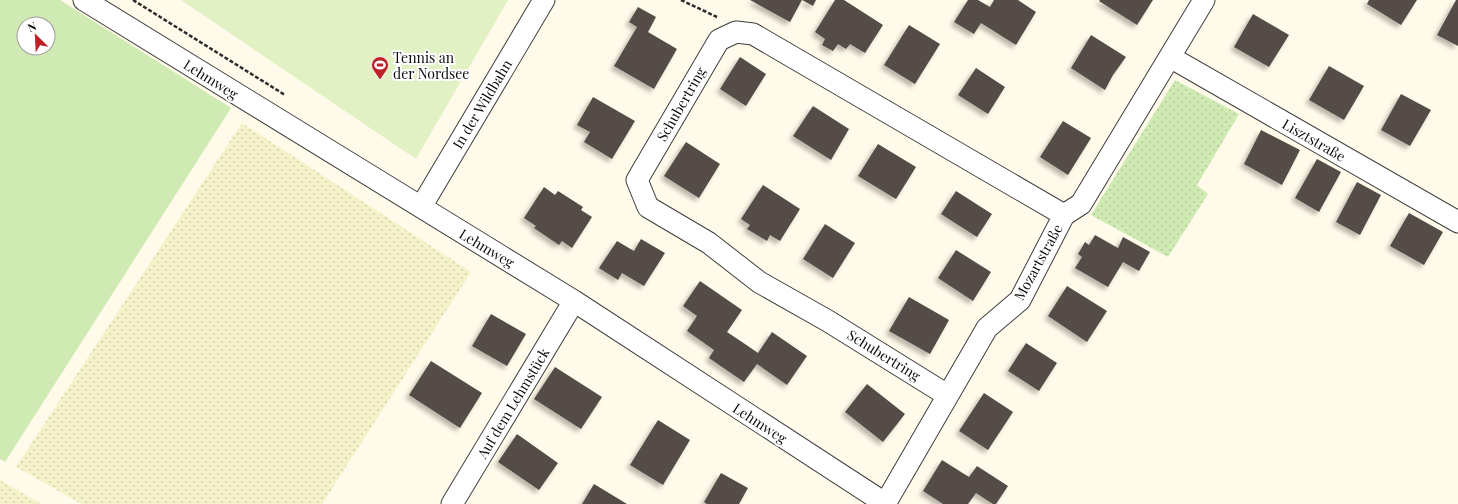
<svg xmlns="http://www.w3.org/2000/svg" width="1458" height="504" viewBox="0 0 1458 504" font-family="'Playfair Display',serif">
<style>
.farmland{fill:url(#farmland-dots)}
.grass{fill:#cfeab2;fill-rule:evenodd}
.park{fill:url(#park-dots)}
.pitch{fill:#e1f1c4}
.building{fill:#544c47;filter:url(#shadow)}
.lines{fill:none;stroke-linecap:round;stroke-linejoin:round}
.street-casing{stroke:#3e3e3e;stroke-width:23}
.path{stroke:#2d2d2d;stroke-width:2.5;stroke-dasharray:4 2;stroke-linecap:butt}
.street{stroke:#fff;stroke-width:21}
.labels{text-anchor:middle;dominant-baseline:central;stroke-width:4;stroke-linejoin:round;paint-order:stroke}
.poi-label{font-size:14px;fill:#0b0b0b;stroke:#fff;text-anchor:start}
.street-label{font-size:14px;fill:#0b0b0b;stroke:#fff}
</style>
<defs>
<pattern id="farmland-dots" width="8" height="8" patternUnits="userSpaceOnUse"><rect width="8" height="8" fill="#f5f1c9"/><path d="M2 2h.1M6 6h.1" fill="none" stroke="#d1cdab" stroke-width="1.8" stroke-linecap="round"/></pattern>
<pattern id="park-dots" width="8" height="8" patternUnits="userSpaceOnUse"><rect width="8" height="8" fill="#cfeab2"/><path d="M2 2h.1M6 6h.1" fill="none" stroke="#b0c798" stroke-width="1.8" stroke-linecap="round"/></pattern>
<filter id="shadow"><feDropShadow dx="-3.5" dy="3.5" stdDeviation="2" flood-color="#0004"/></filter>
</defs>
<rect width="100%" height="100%" fill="#fffae9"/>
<path class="farmland" d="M242,123l229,149 -149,232h-240l-66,-37z
M0,480l41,24h-41z"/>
<path class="grass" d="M0,0h60l171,108 -226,354 -5,-3zM24,24h24v24h-24z"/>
<path class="park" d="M1175,80l64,34 -42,71 11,9 -40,63 -77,-42z"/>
<path class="pitch" d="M181,0h327l-92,159z"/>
<path class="building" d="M750,0h66l-3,6 -11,-6 -12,22z
M835,0h9l39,25 -18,28 -15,-9 -4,5 -8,-5 -5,7 -11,-6 3,-6 -10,-7z
M968,0h10l12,7 4,-7h24l18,12 -20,33 -35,-22 -7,11 -20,-12z
M1100,0h53l-16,25 -38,-24z
M1369,0h48l-16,25 -34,-21z
M1456,0h2v46l-21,-11z
M638,7l18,10 -8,15 29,17 -23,40 -40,-23 23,-39 -8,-5z
M1253,14l36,21 -20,32 -35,-20z
M909,25l31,19 -25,40 -31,-19z
M1091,35l35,22 -13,18 -8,15 -34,-22z
M740,57l26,17 -20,32 -26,-17z
M1329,66l35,20 -20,34 -35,-20z
M976,68l29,19 -17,27 -30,-19z
M1401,94l30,16 -21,36 -29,-16z
M593,97l42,24 -23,38 -28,-17 6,-10 -13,-7z
M813,106l36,23 -18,31 -38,-24z
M1063,121l28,17 -23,37 -28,-18z
M1261,130l39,20 -18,35 -38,-21z
M686,142l34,22 -21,34 -35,-22z
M878,144l38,23 -20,32 -38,-23z
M1317,159l24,13 -22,40 -24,-14z
M1357,182l24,13 -21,40 -24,-13z
M763,185l37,24 -20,32 -10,-6 -3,6 -20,-12 3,-4 -9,-6z
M544,187l11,8 3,-4 25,16 -2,3 11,7 -20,31 -10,-7 -3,4 -25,-17 2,-2 -12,-8z
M956,191l36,23 -15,23 -36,-23z
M1409,213l34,19 -19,33 -34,-19z
M825,224l30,19 -22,35 -30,-19z
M1095,235l23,13 5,-11 27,15 -11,19 -16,-9 -15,25 -33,-19 7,-11 -4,-3 7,-12 4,3z
M641,239l24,14 -21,33 -22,-13 -4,7 -19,-12 18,-27 17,10z
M956,250l35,22 -18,29 -35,-23z
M700,281l42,29 -15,22 18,12 13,9 14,-21 35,24 -20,29 -30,-21 -13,18 -35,-24 5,-8 -27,-19 10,-15 -14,-10z
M1067,286l40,25 -20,31 -39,-26z
M909,297l40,23 -19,34 -41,-23z
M491,314l35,20 -19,32 -35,-20z
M1026,343l31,20 -18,28 -31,-20z
M431,361l51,32 -22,35 -51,-33z
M555,367l47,30 -21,32 -47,-30z
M867,384l38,30 -22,28 -38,-30z
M984,393l29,19 -25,38 -29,-19z
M658,420l32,20 -27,45 -33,-20z
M517,434l41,29 -19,27 -41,-28z
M942,460l27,17 8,-11 31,20 -12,18h-3l-17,-11 -8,11h-25l-20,-13z
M721,473l27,15 -9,16h-32l-3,-2z
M594,484l33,20h-45z"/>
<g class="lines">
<g class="street-casing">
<path id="street" d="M84,0l490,301 312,203
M1170,57l288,165
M421,207l123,-207
M947,395l-119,-74 -69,-39 -50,-39 -61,-36 -11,-27 82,-140 17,-8 17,2 311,181
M452,504l122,-203
M885,504l102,-176 33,-28 44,-85 17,-11 123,-204"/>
</g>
<path class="path" d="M133,0l152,95
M681,0l36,17"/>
<use href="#street" class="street"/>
</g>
<defs>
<g id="stadium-pin" transform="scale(0.9)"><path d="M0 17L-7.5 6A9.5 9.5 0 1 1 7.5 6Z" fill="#be2028" stroke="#fff"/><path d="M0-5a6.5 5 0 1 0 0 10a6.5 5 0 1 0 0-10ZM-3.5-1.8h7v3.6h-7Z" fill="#fff"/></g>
</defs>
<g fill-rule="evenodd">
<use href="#stadium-pin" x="380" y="65"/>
</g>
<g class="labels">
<g class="poi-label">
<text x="393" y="57">Tennis an<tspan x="393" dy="16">der Nordsee</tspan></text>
</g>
<g class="street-label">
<text transform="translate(211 79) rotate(32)">Lehmweg</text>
<text transform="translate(482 104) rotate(-59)">In der Wildbahn</text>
<text transform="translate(681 104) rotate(-60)">Schubertring</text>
<text transform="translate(1314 140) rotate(30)">Lisztstraße</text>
<text transform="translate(487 248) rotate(31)">Lehmweg</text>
<text transform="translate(1038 262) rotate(-61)">Mozartstraße</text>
<text transform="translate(884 355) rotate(32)">Schubertring</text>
<text transform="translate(513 403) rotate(-59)">Auf dem Lehmstück</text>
<text transform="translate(760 423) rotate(33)">Lehmweg</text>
</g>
</g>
<g transform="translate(36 36) rotate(336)"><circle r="19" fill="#ffffff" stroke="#9d9d9d"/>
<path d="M0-3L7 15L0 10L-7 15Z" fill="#be2028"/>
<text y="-6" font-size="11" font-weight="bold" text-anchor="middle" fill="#0b0b0b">N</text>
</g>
</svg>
